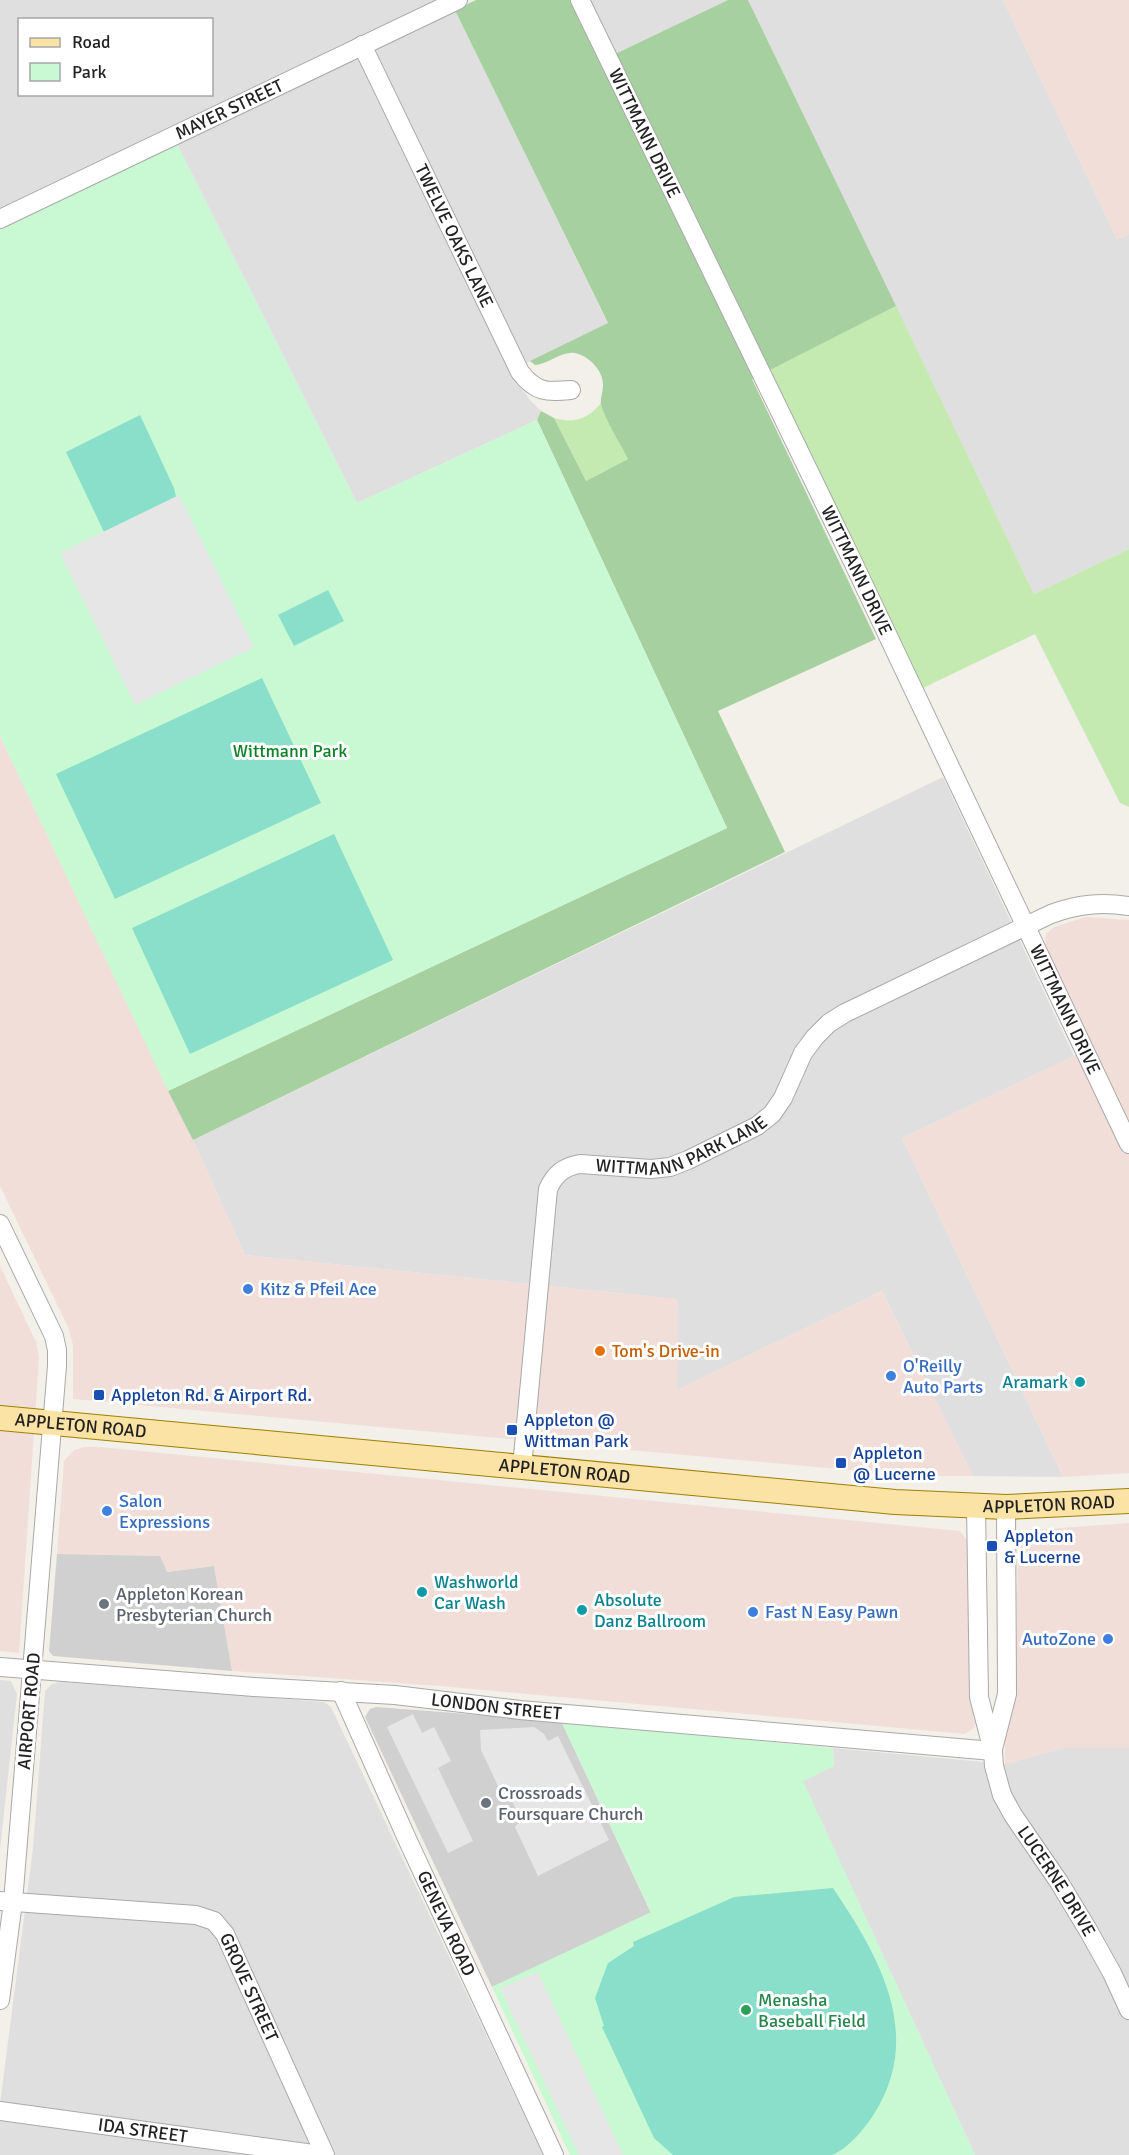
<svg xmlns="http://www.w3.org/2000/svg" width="1129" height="2155" viewBox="0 0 1129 2155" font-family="Signika,sans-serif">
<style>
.residential{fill:#e0dfdf;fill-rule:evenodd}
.commercial{fill:#f2ded9}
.religious{fill:#d0d0d0}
.grass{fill:#c5eab1}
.forest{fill:#a6d09f}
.park{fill:#c9f9d3}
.pitch{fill:#89dfca}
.parking{fill:#e6e6e6}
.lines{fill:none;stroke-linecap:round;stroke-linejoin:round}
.minor-casing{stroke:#a9a9a9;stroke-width:20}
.major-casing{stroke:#9e8002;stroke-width:26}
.minor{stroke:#fff;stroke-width:18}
.major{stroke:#fbe2a5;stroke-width:24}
.shop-dot{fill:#3f7fe0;stroke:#fff;stroke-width:2}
.food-dot{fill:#e8710a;stroke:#fff;stroke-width:2}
.culture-dot{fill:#0f9aa8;stroke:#fff;stroke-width:2}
.transit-dot{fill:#1a4fb4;stroke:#fff;stroke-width:2}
.worship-dot{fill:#6b7280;stroke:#fff;stroke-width:2}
.leisure-dot{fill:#2e9e5b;stroke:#fff;stroke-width:2}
.labels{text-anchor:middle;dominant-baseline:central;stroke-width:6;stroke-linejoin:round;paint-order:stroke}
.street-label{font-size:18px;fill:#222;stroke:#fff}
.park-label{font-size:18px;fill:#0e8228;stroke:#fff}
.shop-label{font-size:18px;fill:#366cbe;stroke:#fff;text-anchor:start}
.food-label{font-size:18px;fill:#c56008;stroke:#fff;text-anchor:start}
.culture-label{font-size:18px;fill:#0d838f;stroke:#fff;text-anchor:start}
.transit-label{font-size:18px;fill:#164399;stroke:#fff;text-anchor:start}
.worship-label{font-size:18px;fill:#5b616d;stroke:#fff;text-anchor:start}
.leisure-label{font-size:18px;fill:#27864d;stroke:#fff;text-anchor:start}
</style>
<rect width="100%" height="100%" fill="#f2f0e9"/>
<path class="residential" d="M0,0h451l157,324 -98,47 20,29 11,11 -4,9 -180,83 -180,-359 -177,65zM20,20h192v74h-192z
M590,0h138l-115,55z
M748,0h255l114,239 12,-5v315l-95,45z
M943,777l131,279 -172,82 161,339 -90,-1 -91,-185 -205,99v-91l-432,-44 -52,-115z
M0,1680l11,1 6,13 -17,156z
M61,1682l263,20 7,5 212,448h-543v-51l33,-256 12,-157 7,-7z
M833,1748l172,16 59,-16h65v407h-154l-173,-375 32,-14z"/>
<path class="commercial" d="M1003,0h126v234l-12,5z
M0,736l193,404 52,115 433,44 -1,91 205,-99 91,185h-51l-72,-6 -777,-71v-54l-5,-18 -68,-141z
M1086,917l43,3v553l-66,4 -161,-339 172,-82 18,-6 -47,-105 1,-11 8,-7z
M0,1266l36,76 3,15 -20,296 -19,-2z
M84,1447h17l859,84 9,12 7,178 -2,7 -9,6 -525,-48 -208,-15 -18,-105 -48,6 -6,-16 -103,-2 7,-93 10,-11z
M1129,1523v225h-65l-59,16v-22l10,-40 3,-151 2,-12 5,-6 8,-3z"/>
<path class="religious" d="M57,1554l103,2 7,16 47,-6 18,105 -179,-15 -4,-5z
M376,1707l185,14 90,192 -159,74 -127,-270 5,-8z"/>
<path class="grass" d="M896,306l138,288 95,-45v258l-9,-4 -85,-169 -114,55 -152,-319z
M601,403l27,56 -42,22 -32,-63c20,6 34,1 47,-15z"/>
<path class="forest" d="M476,0h97l40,55 115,-55h20l148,306 -144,73 124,260 -158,72 67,141 -592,288 -25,-49 559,-263 -190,-408 4,-9 13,7 32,63 42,-22c-7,-15 -23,-39 -27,-55 -1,-5 2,-12 2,-18 1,-15 -14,-30 -28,-33 -13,-2 -27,11 -40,12l-5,-4 78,-38 -153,-313z"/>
<path class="park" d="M177,144l180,359 180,-83 190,408 -559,263 -168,-355v-507z
M561,1721l272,27 1,18 -31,15 172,374h-405l-78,-168 159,-75z"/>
<path class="pitch" d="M140,415l34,73 2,9 -72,35 -38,-80z
M328,590l16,31 -50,25 -16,-31z
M262,678l59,125 -206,96 -59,-125z
M334,834l59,126 -203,94 -58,-126z
M833,1888c45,67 92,146 41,226 -8,13 -26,35 -42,41 -9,0 -26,0 -36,0 -41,0 -82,0 -123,0l-19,-17 -52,-111 2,-1 -9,-28 13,-35 26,-17 -1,-4 101,-45z"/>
<path class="parking" d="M179,495l75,152 -119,58 -75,-152z
M413,1714l9,19 12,-6 17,34 -13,7 35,73 -25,12 -61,-126z
M534,1727l10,7 4,7 10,-5 51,104 -71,36 -23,-49 6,-7 -17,-36 -6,2 -17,-36 -1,-20z
M538,1972l85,183h-44l-79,-167z"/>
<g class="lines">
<g class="minor-casing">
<g id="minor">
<path id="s1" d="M580,0l272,560 277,584"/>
<path id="s2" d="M362,45l158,327c16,21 27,20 51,18"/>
<path id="s3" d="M0,219l458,-219"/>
<path d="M0,1224l54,112 3,14v16l-44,536 -13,98"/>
<path id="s4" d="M522,1467l26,-278c7,-15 15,-22 32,-25l71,5 19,-2 18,-7 69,-34 15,-12 11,-16 20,-45 12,-16 14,-14 16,-10 206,-99c27,-10 50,-12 78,-8"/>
<path id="s5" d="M976,1507l3,190 14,54 1,15 8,29 11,20 46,67 29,48 24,43 17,37"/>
<path id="s6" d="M0,1667l254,20 141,8 125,15 473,41"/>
<path id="s7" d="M341,1691l67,150 146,314"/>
<path d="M993,1749l14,-55 -1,-187"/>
<path id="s8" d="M0,1901l196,14 18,6 11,13 100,221"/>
<path id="s9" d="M0,2111l321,44"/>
</g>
</g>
<g class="major-casing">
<g id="major">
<path id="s10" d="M0,1418l895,84 111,5 123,-6"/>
</g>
</g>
<use href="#minor" class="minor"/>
<use href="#major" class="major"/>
</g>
<g class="shop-dot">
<circle cx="248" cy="1289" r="6"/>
<circle cx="891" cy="1376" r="6"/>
<circle cx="107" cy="1511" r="6"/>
<circle cx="753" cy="1612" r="6"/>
<circle cx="1108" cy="1639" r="6"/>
</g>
<circle class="food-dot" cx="600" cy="1351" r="6"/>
<g class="culture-dot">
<circle cx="1080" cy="1382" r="6"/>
<circle cx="422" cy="1592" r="6"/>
<circle cx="582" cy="1610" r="6"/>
</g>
<g class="transit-dot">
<rect x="93" y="1389" width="12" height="12" rx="3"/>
<rect x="506" y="1424" width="12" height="12" rx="3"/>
<rect x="835" y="1457" width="12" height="12" rx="3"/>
<rect x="986" y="1540" width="12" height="12" rx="3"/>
</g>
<g class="worship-dot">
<circle cx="104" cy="1604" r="6"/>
<circle cx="486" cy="1803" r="6"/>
</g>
<circle class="leisure-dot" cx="746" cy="2010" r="6"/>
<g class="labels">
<g class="street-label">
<text stroke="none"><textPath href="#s3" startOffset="254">MAYER STREET</textPath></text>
<text stroke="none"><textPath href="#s1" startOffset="148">WITTMANN DRIVE</textPath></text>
<text stroke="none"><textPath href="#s2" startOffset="212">TWELVE OAKS LANE</textPath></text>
<text stroke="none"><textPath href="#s1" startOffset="634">WITTMANN DRIVE</textPath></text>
<text stroke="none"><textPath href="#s1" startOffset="1120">WITTMANN DRIVE</textPath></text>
<text stroke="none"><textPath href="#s4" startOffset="428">WITTMANN PARK LANE</textPath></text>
<text stroke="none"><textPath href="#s10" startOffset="81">APPLETON ROAD</textPath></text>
<text stroke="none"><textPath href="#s10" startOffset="567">APPLETON ROAD</textPath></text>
<text stroke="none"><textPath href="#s10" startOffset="1053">APPLETON ROAD</textPath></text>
<text stroke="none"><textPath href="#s6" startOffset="498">LONDON STREET</textPath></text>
<text transform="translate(29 1711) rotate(-85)">AIRPORT ROAD</text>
<text stroke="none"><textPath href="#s5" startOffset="393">LUCERNE DRIVE</textPath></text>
<text stroke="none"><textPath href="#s7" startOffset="255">GENEVA ROAD</textPath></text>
<text stroke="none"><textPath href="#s8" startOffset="291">GROVE STREET</textPath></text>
<text stroke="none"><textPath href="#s9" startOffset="144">IDA STREET</textPath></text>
</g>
<g class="park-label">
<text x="290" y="751">Wittmann Park</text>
</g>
<g class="shop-label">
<text x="260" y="1289">Kitz &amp; Pfeil Ace</text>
<text x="903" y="1366">O'Reilly<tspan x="903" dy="21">Auto Parts</tspan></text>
<text x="119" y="1501">Salon<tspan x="119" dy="21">Expressions</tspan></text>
<text x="765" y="1612">Fast N Easy Pawn</text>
<text x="1096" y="1639" text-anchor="end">AutoZone</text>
</g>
<g class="food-label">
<text x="612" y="1351">Tom's Drive-in</text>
</g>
<g class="culture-label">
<text x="1068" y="1382" text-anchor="end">Aramark</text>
<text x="434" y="1582">Washworld<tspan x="434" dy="21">Car Wash</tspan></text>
<text x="594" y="1600">Absolute<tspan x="594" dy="21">Danz Ballroom</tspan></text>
</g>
<g class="transit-label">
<text x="111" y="1395">Appleton Rd. &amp; Airport Rd.</text>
<text x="524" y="1420">Appleton @<tspan x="524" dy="21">Wittman Park</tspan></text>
<text x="853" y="1453">Appleton<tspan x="853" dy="21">@ Lucerne</tspan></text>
<text x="1004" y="1536">Appleton<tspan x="1004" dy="21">&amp; Lucerne</tspan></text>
</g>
<g class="worship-label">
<text x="116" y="1594">Appleton Korean<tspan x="116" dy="21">Presbyterian Church</tspan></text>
<text x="498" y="1793">Crossroads<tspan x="498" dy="21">Foursquare Church</tspan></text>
</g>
<g class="leisure-label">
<text x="758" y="2000">Menasha<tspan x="758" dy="21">Baseball Field</tspan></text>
</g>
</g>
<rect x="18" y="18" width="195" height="78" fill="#ffffff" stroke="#a7a7a7" stroke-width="1.5"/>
<rect x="30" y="38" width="30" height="9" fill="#fbe2a5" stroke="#a7a7a7" stroke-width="1.5"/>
<text x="72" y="48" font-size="18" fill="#222222">Road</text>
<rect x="30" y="63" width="30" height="18" fill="#c9f9d3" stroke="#a7a7a7" stroke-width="1.5"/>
<text x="72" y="78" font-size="18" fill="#222222">Park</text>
</svg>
